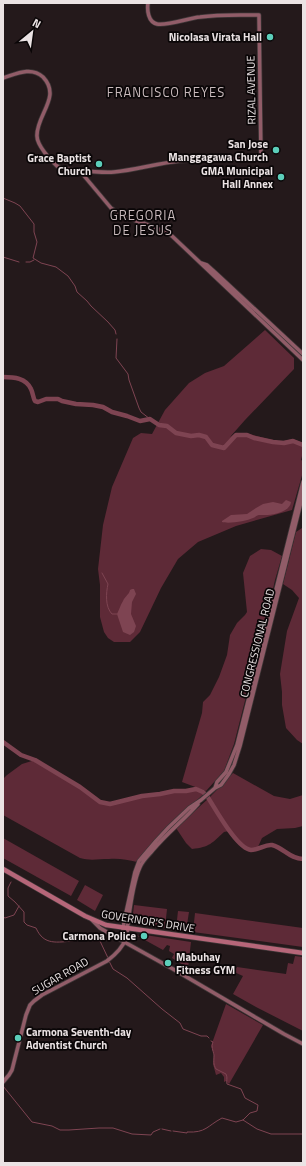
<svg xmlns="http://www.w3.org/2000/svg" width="306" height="1166" viewBox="0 0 306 1166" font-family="'Titillium Web',sans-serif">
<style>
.green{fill:#5e2a37}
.water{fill:#7e4452}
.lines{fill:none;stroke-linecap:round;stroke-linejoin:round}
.stream{stroke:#7e4452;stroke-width:1}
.river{stroke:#7e4452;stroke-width:4.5}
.major-casing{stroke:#3e3637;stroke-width:5}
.highway-casing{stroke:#3e3637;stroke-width:6}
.major{stroke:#915c68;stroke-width:3.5}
.highway{stroke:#b66679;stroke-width:4.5}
.poi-dot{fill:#5cceba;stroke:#0a0607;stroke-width:1.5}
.labels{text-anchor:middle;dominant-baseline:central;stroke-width:3.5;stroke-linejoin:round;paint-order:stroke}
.poi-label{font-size:11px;font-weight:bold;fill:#ebe3e4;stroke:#0a0607;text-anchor:end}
.street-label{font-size:11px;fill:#ebe3e4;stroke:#0a0607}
.quarter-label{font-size:13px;letter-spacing:1px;fill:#c9babc;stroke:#0a0607}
</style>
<rect width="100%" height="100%" fill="#24191b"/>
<path class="green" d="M265,330l29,28v11l-49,51 -15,17 6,-4h10l30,8h7l10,-2 10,4v13h-1l-1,4 2,1v11l-11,38 -56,16 -38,16 -20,17 -17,29 -21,44 -10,10h-16l-6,-4 -4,-6 -4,-15v-32l-2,-16 5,-44 9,-38 21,-49 8,-5 11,1 13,-24 24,-27 16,-10 19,-7z
M303,524v220l-6,-4 -11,-12 -4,-23v-13l-2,-18 7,-43 12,-33 -7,-8 -9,-6 13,-52 6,-4z
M261,549l10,1 11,6 -7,24 -4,18 -37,146 -10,27 -18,20 -24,-9 20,-69 1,-11 7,-7 9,-18 8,-22 3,-20 7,-12 8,-8 2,-3 -4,-39 7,-17z
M35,760l45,27 10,9 10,6 10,2 32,-8 18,-2 14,-3h12l10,-2 7,2 2,2 -36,32 -32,37c-9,-2 -18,-4 -28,-3 -11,0 -19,2 -29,-1l-77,-43v-36l4,-4 15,-11z
M233,773l41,23 16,3 13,-4v31l-8,2 -18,1 -15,9 -5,11c-14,2 -19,-7 -28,-18l-5,1c-12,11 -14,15 -32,17l-6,-6 -10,-15 33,-30z
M3,838l76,43 -8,15 -68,-38z
M85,885l18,10 -8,16 -18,-11z
M134,905l33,4 -2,19 -33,-5z
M178,911l11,1 -3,19 -10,-2z
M195,913l108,15v19l-110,-15z
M134,934l10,4 1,-3 46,7 -3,26 -16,-10 2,-4 -5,-3 1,-5 -3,-1 -4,5z
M295,956l8,1v74l-47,-24 -23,-13 10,-18 -9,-4 3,-5 49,7 2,-11 5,1z
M226,1004l37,21 -34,59 -3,-3 -2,1v-5l-3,-4 -5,2 -3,-11 1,-10 -3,-8z"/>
<path class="water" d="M286,500l5,2c-1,10 -18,13 -26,13 -2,0 -5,0 -6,0 -4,1 -3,2 -6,3 -6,3 -24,6 -31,4v-1l9,-6 16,-1 9,-6 7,-4 10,-2 9,2z
M132,589h2l2,5 -4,8 -1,12 5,12 -2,6 -4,3 -7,-3 -6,-18c2,-4 3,-8 6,-13 2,-5 6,-6 7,-11z"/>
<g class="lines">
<path class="stream" d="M3,198l12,5 5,3 14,18v8l3,10 -4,16 8,5 15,4 12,9 7,10 2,6 10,9 4,5 17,16 7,8 1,4
M3,257l16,5
M26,262h4l4,-2
M117,339l-1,19 12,16 1,6 10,28 2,4 9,7
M102,573l6,11c-2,9 -3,23 4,30h5
M11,882l-3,6v8l7,6 9,10v10l3,3 9,3c8,18 21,14 38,13 6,-2 19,0 26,0l8,17
M3,917l2,1 9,-3 5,-9
M109,961l4,8 14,9 35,31 18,14 3,6 18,7h6l2,2
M3,1086l29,36 20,4 8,4h9l30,-2h14l19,6 19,1 2,-3 7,-3
M243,1120l14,9 14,5h32
M162,1129l9,2
M173,1131l14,2v-1c19,1 20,-6 35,-14l14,4 7,-2 7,-7 7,-2 1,-6 -13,-7 -4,-9 -14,-5c-1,-3 1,-6 -1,-10l-10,-5c-3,-5 -2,-8 -2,-14 -1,-5 -3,-8 -1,-13l-2,-1"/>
<path class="river" d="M3,377c11,0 23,1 28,12 2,4 2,9 4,12l3,1 8,-3h12l4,2 14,3 17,1 10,2 9,5 15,4 13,5 10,-2 9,6 8,1 9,7 15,3 8,-1 7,2 6,8 12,3 12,-13h11l7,3 19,4 11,1 9,-2 10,4
M3,742l18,13 14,5 45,27 20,15 10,2 32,-8 18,-2 14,-3h12l10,-2 7,3 4,4c8,12 30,53 44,54 8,0 14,-6 21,-5 12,3 18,14 31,14"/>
<g class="major-casing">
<path id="major" d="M3,78c13,-4 28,-12 40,-1 19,20 -7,38 -6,59 0,9 13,24 20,30 5,3 12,3 18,4 10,1 28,3 39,2 22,-2 44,-9 66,-11 27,-2 54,-2 81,-3l-2,-143c-19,0 -39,-1 -59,2 -11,1 -33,9 -43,7 -9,-2 -10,-14 -9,-21
M80,171l31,37c17,14 42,15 61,28l131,124
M201,263l6,2 10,9 86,80
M215,788l2,-6 9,-10 11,-27 66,-263
M92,920l8,8 19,11 54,30 111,65 19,10
M124,941l-2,-3 2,-16 11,-50 4,-11 17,-20 13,-14 20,-19 12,-8 14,-12 6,-3 8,-11 5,-9 6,-19 63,-252
M3,1082l6,-7 3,-5 14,-55 4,-10 4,-4 8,-6 65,-34c8,-6 16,-14 19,-23 2,-4 1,-10 2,-15 2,-16 6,-43 12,-56 3,-7 9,-12 13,-17 14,-17 31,-30 45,-46"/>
</g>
<g class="highway-casing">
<path id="highway" d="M3,869l82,47 21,9 197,28"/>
</g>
<use href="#major" class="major"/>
<use href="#highway" class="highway"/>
</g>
<g class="poi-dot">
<circle cx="270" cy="37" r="4"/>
<circle cx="276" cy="150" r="4"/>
<circle cx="99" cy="164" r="4"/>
<circle cx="281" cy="177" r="4"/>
<circle cx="144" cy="936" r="4"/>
<circle cx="168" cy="963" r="4"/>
<circle cx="18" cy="1038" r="4"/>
</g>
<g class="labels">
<g class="poi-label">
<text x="262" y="37">Nicolasa Virata Hall</text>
<text x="268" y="144">San Jose<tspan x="268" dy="13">Manggagawa Church</tspan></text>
<text x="91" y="158">Grace Baptist<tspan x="91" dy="13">Church</tspan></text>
<text x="273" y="171">GMA Municipal<tspan x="273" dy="13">Hall Annex</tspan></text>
<text x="136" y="936">Carmona Police</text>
<text x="176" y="957" text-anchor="start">Mabuhay<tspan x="176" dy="13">Fitness GYM</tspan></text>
<text x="26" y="1032" text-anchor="start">Carmona Seventh-day<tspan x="26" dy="13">Adventist Church</tspan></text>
</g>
<g class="street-label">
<text transform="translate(251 90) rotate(-91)">RIZAL AVENUE</text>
<text transform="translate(257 643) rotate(-76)">CONGRESSIONAL ROAD</text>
<text transform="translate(148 921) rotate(9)">GOVERNOR'S DRIVE</text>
<text transform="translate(60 976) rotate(-30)">SUGAR ROAD</text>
</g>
<g class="quarter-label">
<text x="166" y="92">FRANCISCO REYES</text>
<text x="143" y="215">GREGORIA<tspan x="143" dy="15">DE JESUS</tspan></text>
</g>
</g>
<rect width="306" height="1166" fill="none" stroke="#ebe3e4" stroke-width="8"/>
<g transform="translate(32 32) rotate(29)" stroke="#0a0607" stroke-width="3" paint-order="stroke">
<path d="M0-3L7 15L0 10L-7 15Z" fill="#ebe3e4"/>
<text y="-6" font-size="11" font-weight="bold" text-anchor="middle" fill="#ebe3e4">N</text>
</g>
</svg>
